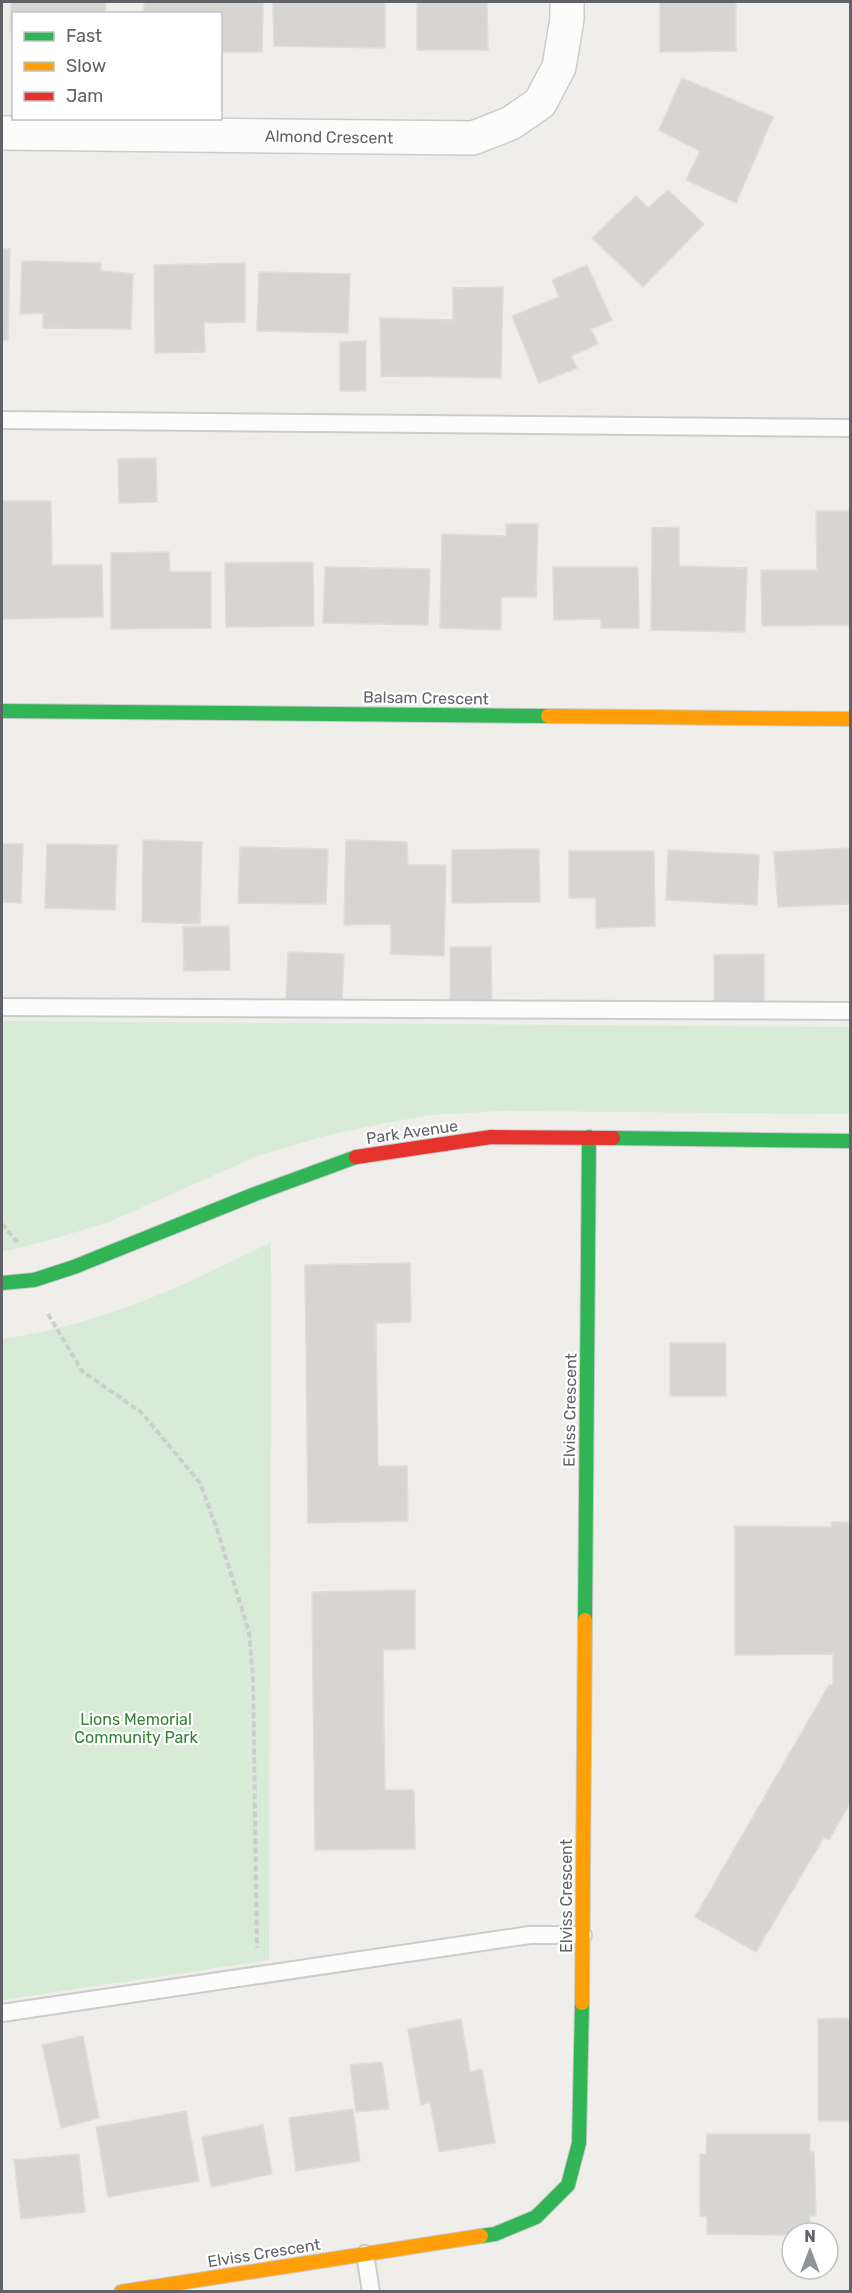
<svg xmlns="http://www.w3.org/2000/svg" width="852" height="2293" viewBox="0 0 852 2293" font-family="Rubik,sans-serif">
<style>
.green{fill:#d8ebd6}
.building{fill:#d6d5d3;stroke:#deddd9;stroke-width:1.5}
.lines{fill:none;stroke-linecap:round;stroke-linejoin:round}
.lane-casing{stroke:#cbcccc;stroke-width:20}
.street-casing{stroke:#cbcccc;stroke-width:36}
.fast-casing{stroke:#cacacb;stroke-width:16}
.slow-casing{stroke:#cacacb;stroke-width:16}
.jam-casing{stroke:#cacacb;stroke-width:16}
.path{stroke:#cacfcc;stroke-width:4;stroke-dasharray:6 3;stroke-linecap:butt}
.lane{stroke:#fdfcfc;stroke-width:16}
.street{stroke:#fdfcfc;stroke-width:33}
.fast{stroke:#30b455;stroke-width:14}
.slow{stroke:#ff9f0a;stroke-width:14}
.jam{stroke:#e5322d;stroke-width:14}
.labels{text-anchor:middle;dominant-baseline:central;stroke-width:4.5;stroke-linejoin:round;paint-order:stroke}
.street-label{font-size:16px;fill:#5f6368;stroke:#fff}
.park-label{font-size:16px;fill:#348238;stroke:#fff}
</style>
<rect width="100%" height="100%" fill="#efeeea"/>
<path class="green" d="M2,1021l848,6v87l-349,-3 -70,4 -46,8 -60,13 -68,20 -148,66 -56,17 -51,13z
M271,1242l-2,718 -267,40v-661c101,-15 178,-51 269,-97z"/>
<path class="building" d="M11,2h95l-1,12h-91v18h-4z
M144,2h119l-1,50h-42v-38h-76z
M273,2h112v46l-111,-2z
M417,2h70l1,48h-71z
M660,2h76v49l-76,1z
M682,78l91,39 -37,86 -50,-23 14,-29 -41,-21z
M668,190l36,34 -61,63 -51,-49 44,-42 12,12z
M2,249h8l-2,91h-6z
M22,261l79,2v8l32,3 -2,55 -88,-1v-15l-23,1z
M245,263v59l-41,1 1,29 -50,1 -1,-88z
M587,265l25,55 -21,9 7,15 -27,12 6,12 -38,15 -27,-67 47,-19 -7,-17z
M259,272l91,2 -2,59 -91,-2z
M503,287l-2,91 -120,-2 -1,-58 73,2v-32z
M366,341v50h-26v-49z
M156,458l1,44 -38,1 -1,-44z
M2,501h49l1,64h50l1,52 -101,2z
M816,511h34v114l-88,1 -1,-56h56z
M506,524h32l-2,73h-35v33l-61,-2 2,-94 64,2z
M679,527v39l68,2 -2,64 -94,-2 1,-102z
M169,552l1,20h41v56l-100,1v-76z
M313,562l1,64 -88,1 -1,-64z
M325,567l105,2 -2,56 -105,-2z
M553,567h85l1,61h-38v-9l-47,1z
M143,840l59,2 -2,82 -58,-2z
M346,840l61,2 1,23h38l-2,91 -53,-2v-30l-47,1z
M2,844h21l-2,59 -19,-1z
M47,844l70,1 -2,65 -70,-2z
M240,847l88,2 -2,55 -88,-1z
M850,848v56l-72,3 -4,-55z
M539,849l1,53 -88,1v-53z
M668,850l91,5 -2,50 -91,-5z
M569,851h85l1,75 -59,2v-30h-27z
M229,926l1,44 -46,1 -1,-44z
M450,947h41l1,58h-42z
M288,952l56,2 -2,47 -56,-2z
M764,954v51h-50v-50z
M410,1263l1,59 -35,1 2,143h29l1,55 -100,2 -3,-258z
M670,1343h56v53h-56z
M832,1522h18v281l-21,37 -5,-3 -68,115 -61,-35 134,-232h4v-31l-98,1v-129l96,1z
M415,1590v59l-32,1 2,140h29l1,59 -100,1 -3,-258z
M850,2013v108h-32v-102l32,-1z
M461,2019l9,53 12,-3 13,74 -56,9 -9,-50 -9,3 -13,-76z
M83,2036l16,82 -38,10 -19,-83z
M382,2062l7,47 -33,3 -6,-47z
M353,2109l7,52 -64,10 -7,-53z
M186,2111l13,70 -91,16 -12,-70z
M263,2125l9,49 -61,13 -9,-50z
M707,2134h103v18h4l2,64h-6v17h-18v2l-85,-1v-18h-7v-62h6z
M79,2154l6,58 -64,7 -7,-59z"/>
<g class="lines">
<g class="lane-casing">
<path id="lane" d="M2,420l848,8
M2,1007l848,4
M2,2013l528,-78h53
M365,2254l6,38"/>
</g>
<g class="street-casing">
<path id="street" d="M2,133l471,5 38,-15 29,-20 19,-36 8,-48v-17"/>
</g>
<g class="fast-casing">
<path id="fast" d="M2,711l546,5
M613,1138l237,3
M2,1283l32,-3 40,-13 181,-73 101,-37
M585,1620l4,-483
M481,2236l14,-2 41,-17 32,-32 11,-42 3,-140"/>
</g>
<g class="slow-casing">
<path id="slow" d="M548,716l302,3
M582,2003l3,-383
M121,2292l360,-56"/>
</g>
<g class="jam-casing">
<path id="jam" d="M356,1157l135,-20 122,1"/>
</g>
<path class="path" d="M2,1224l17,20
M48,1314l34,57 59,41 59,71 17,46 32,103 4,46 4,270"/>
<use href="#lane" class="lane"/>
<use href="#street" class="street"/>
<use href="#fast" class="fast"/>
<use href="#slow" class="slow"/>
<use href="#jam" class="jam"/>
</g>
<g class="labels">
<g class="street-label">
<text transform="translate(329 137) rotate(1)">Almond Crescent</text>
<text transform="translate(426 698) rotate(1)">Balsam Crescent</text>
<text transform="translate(412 1132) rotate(-8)">Park Avenue</text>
<text transform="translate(570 1410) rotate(-89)">Elviss Crescent</text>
<text transform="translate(566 1896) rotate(-90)">Elviss Crescent</text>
<text transform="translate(264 2253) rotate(-9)">Elviss Crescent</text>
</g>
<g class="park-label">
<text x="136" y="1719">Lions Memorial<tspan x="136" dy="18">Community Park</tspan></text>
</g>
</g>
<rect width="852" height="2293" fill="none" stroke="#5f6368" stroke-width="6"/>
<rect x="12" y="12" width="210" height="108" fill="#ffffff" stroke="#bfc1c3" stroke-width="1.5"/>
<rect x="24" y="32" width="30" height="9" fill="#30b455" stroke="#bfc1c3" stroke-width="1.5"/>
<text x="66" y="42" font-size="18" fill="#5f6368">Fast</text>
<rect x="24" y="62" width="30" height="9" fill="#ff9f0a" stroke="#bfc1c3" stroke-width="1.5"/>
<text x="66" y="72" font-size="18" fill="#5f6368">Slow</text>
<rect x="24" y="92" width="30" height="9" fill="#e5322d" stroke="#bfc1c3" stroke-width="1.5"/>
<text x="66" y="102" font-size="18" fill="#5f6368">Jam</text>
<g transform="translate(810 2251)"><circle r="28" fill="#ffffff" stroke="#bfc1c3" stroke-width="1.5"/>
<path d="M0-4.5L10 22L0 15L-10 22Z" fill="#919496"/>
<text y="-9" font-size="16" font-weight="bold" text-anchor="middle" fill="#5f6368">N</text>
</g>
</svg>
